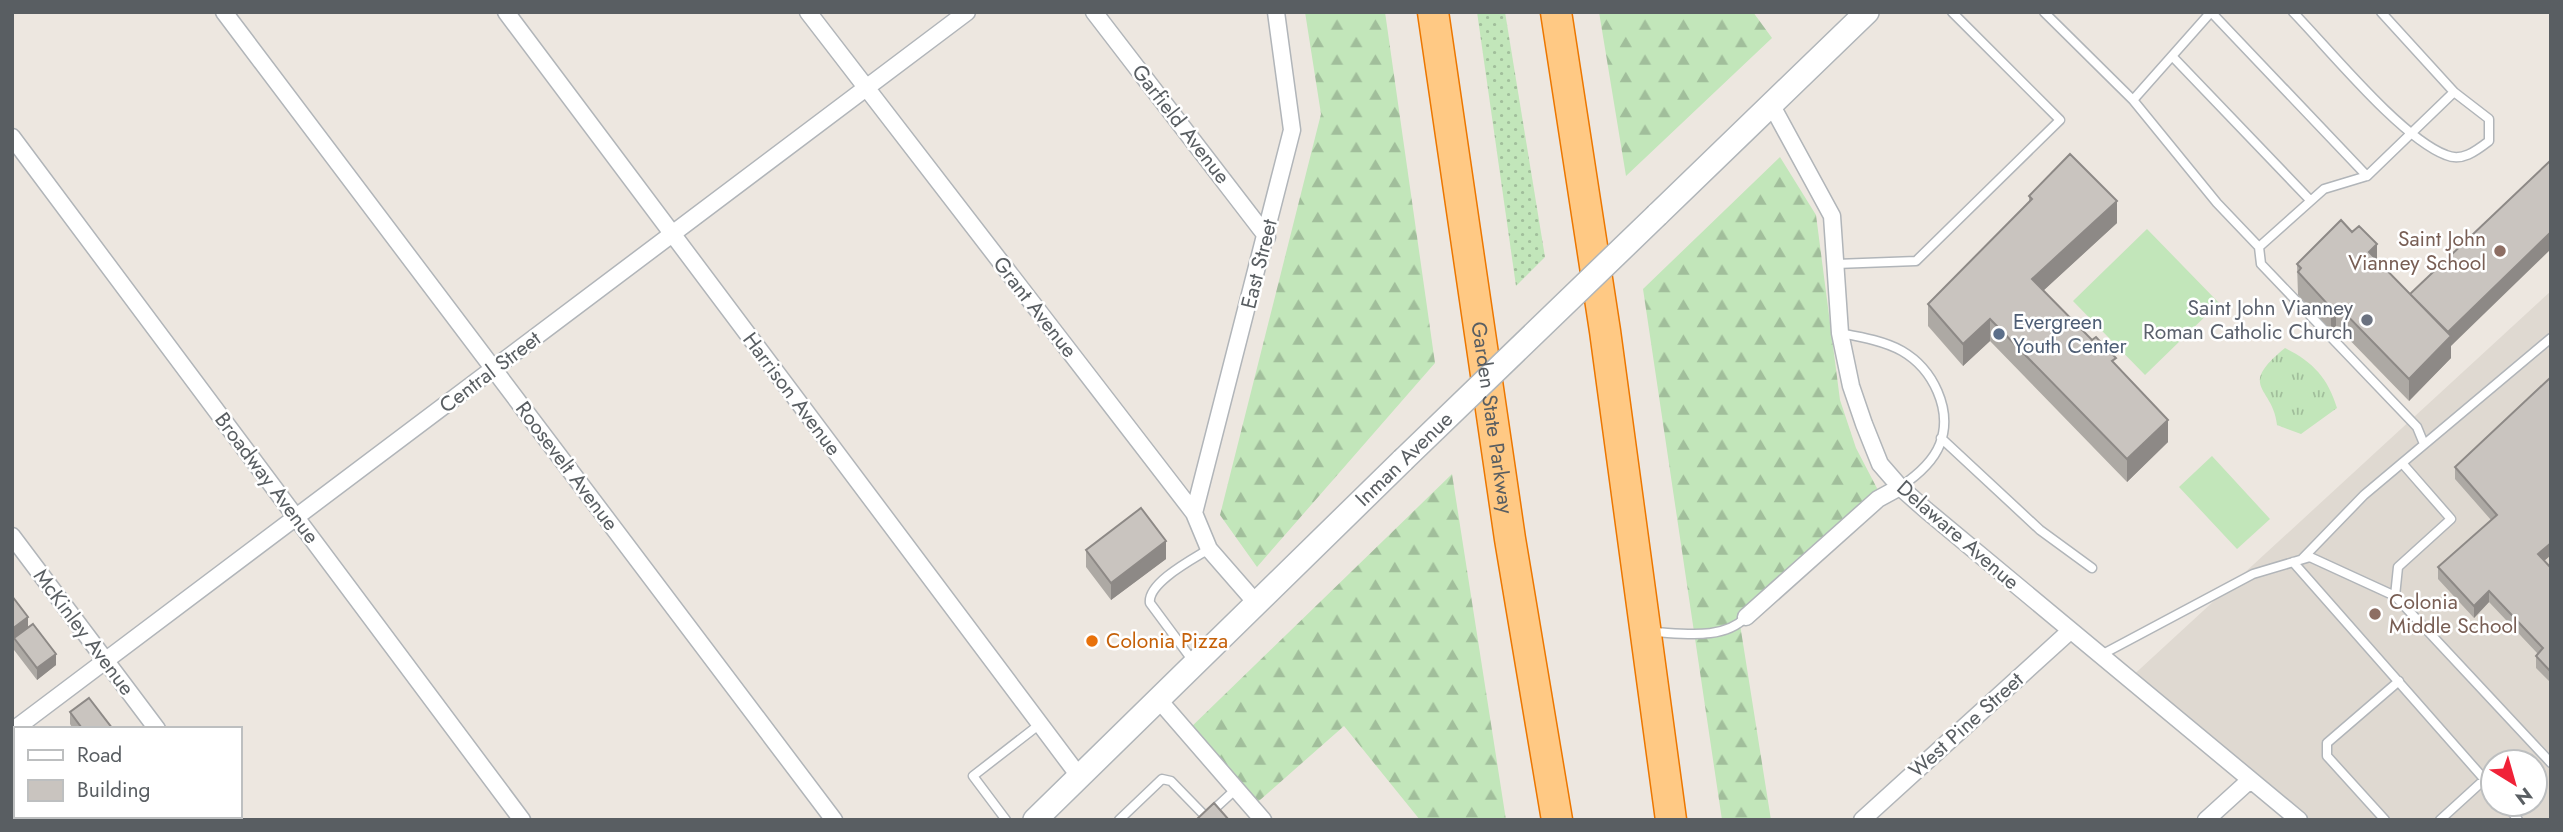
<svg xmlns="http://www.w3.org/2000/svg" width="2563" height="832" viewBox="0 0 2563 832" font-family="Jost,sans-serif">
<style>
.education{fill:#dfd9d1;fill-rule:evenodd}
.grass{fill:url(#grass-dots)}
.forest{fill:url(#forest-firs)}
.park{fill:url(#park-tufts)}
.garden{fill:#c2e6ba}
.lines{fill:none;stroke-linecap:round;stroke-linejoin:round}
.lane-casing{stroke:#b1b5b9;stroke-width:11}
.street-casing{stroke:#b1b5b9;stroke-width:19}
.secondary-casing{stroke:#b0b5b9;stroke-width:26}
.highway-casing{stroke:#ec7700;stroke-width:33}
.lane{stroke:#fff;stroke-width:8}
.street{stroke:#fff;stroke-width:16}
.secondary{stroke:#fff;stroke-width:23}
.highway{stroke:#ffc984;stroke-width:30}
.secondary-bridge-casing{stroke:#b0b5b9;stroke-width:26;stroke-linecap:butt}
.secondary-bridge{stroke:#fff;stroke-width:23}
.wall{fill:#ada9a4}
.shaded-wall{fill:#8d8986}
.building{fill:#c9c4bf;stroke:#8d8986;stroke-width:2}
.education-dot{fill:#8d6e63;stroke:#fff;stroke-width:2.5}
.worship-dot{fill:#6b7280;stroke:#fff;stroke-width:2.5}
.service-dot{fill:#5c6f8a;stroke:#fff;stroke-width:2.5}
.food-dot{fill:#e8710a;stroke:#fff;stroke-width:2.5}
.labels{text-anchor:middle;dominant-baseline:central;stroke-width:5;stroke-linejoin:round;paint-order:stroke}
.street-label{font-size:21px;fill:#595e62;stroke:#fff}
.education-label{font-size:21px;fill:#785e54;stroke:#fff;text-anchor:end}
.worship-label{font-size:21px;fill:#5b616d;stroke:#fff;text-anchor:end}
.service-label{font-size:21px;fill:#4e5e75;stroke:#fff;text-anchor:start}
.food-label{font-size:21px;fill:#c56008;stroke:#fff;text-anchor:start}
</style>
<defs>
<pattern id="grass-dots" width="8" height="8" patternUnits="userSpaceOnUse" patternTransform="scale(1.75)"><rect width="8" height="8" fill="#c2e6ba"/><path d="M2 2h.1M6 6h.1" fill="none" stroke="#a1be9b" stroke-width="1.8" stroke-linecap="round"/></pattern>
<pattern id="forest-firs" width="22" height="20" patternUnits="userSpaceOnUse" patternTransform="scale(1.75)"><rect width="22" height="20" fill="#c2e6ba"/><path d="M5 1l3.5 6h-7zM16 11l3.5 6h-7z" fill="#a1be9b"/></pattern>
<pattern id="park-tufts" width="24" height="20" patternUnits="userSpaceOnUse" patternTransform="scale(1.75)"><rect width="24" height="20" fill="#c2e6ba"/><path d="M3 7l-1-3M5 7V3M7 7l1-3M15 17l-1-3M17 17v-4M19 17l1-3" fill="none" stroke="#a1be9b"/></pattern>
</defs>
<rect width="100%" height="100%" fill="#ede7e0"/>
<path class="education" d="M2551,291v529h-251l-172,-140zM2493,762h42v42h-42z"/>
<path class="grass" d="M1477,12h28l40,245 -29,29z"/>
<path class="forest" d="M1305,12h80l50,351 -178,204 -37,-52 101,-401z
M1599,12h154l19,26 -146,138z
M1780,157l36,58 24,185 16,48 24,46 -141,124 32,202h-49l-79,-531z
M1452,474l54,346h-86l-76,-94 -92,81 -66,-75z"/>
<path class="park" d="M2285,348c28,14 43,30 52,60l-36,26 -24,-9c-4,-39 -41,-37 8,-77z"/>
<path class="garden" d="M2147,229l72,74 -74,72 -72,-74z
M2212,456l58,63 -33,30 -58,-62z"/>
<g class="lines">
<g class="lane-casing">
<path id="lane" d="M2044,12l89,88 84,103 42,44 65,-58 43,-13 87,-84 -73,-80
M2211,12l156,164
M2293,12c36,37 108,126 153,143 16,7 30,-4 43,-14v-22l-35,-27
M2172,56l138,144
M2133,100l78,-88
M2259,247l2,17 156,163 7,17
M1836,264l80,-3 144,-141 -108,-108
M1840,333c21,4 44,8 62,18 31,18 51,59 38,93 -7,18 -25,33 -40,43
M1941,438l99,92 52,38
M2302,559l62,-64 187,-157
M2293,562l200,227
M2395,596l3,-29 53,-48 -49,-56
M1651,632c31,1 72,9 95,-15
M2101,655l152,-81 57,-17 85,39 156,167
M1193,661l-43,-58c-3,-20 43,-44 59,-54
M2506,804l12,16
M1210,813l26,-24
M1006,820l-33,-44 67,-52
M1119,820l43,-41 9,2 35,36
M2385,820l-58,-64v-13l72,-62
M2440,820l45,-41"/>
</g>
<g class="street-casing">
<path id="street" d="M224,12l610,808
M506,12l573,764
M808,12l386,501 15,36 48,55
M1094,12l173,225
M1771,104l61,112 8,117 11,53 13,38 16,40 20,23 26,23 373,310
M12,137l510,683
M1194,513l98,-383 -16,-118
M12,536l145,193
M1746,617l132,-118 22,-12
M1158,699l105,121
M12,731l955,-719
M224,816l3,4
M1862,820l208,-189
M2206,820l44,-40"/>
</g>
<g class="secondary-casing">
<path id="secondary" d="M1657,215l210,-203
M1035,820l368,-360"/>
</g>
<g class="highway-casing">
<g id="highway">
<path id="s1" d="M1433,12l77,527 47,281"/>
<path d="M1556,12l49,319 66,489"/>
</g>
</g>
<use href="#lane" class="lane"/>
<use href="#street" class="street"/>
<use href="#secondary" class="secondary"/>
<use href="#highway" class="highway"/>
<g class="secondary-bridge-casing">
<path id="secondary-bridge" d="M1403,460l254,-245"/>
</g>
<use href="#secondary-bridge" class="secondary-bridge"/>
</g>
<path class="wall" d="M2029,196l88,27 -74,68 73,74 52,77 -41,40 -137,-141 -27,25 -35,-40v-22l101,-102z
M2377,260l74,86v12l-42,43 -73,-75 -5,4 -33,-35 -1,-31z
M2551,377v178l-7,6 7,7v115l-15,-15v-12l2,-2 -49,-52 -15,16 -36,-39v-12l53,-47 -36,-41v-12z
M1086,550l80,9 -55,41 -25,-33z
M12,596l16,32 28,37 -19,15 -23,-30v-11l-2,1z
M70,712l42,17h-39l-3,-5z
M140,816h39l3,4h-39z"/>
<path class="shaded-wall" d="M2117,201v22l-85,78v-22z
M2551,232v17l-100,97v12l-42,43v-22l36,-44z
M2377,244v22l-8,-14z
M2336,304v22l-5,4v-22z
M1990,319v22l-27,25v-22z
M2168,420v22l-41,40v-23z
M1166,541v18l-55,41v-17z
M2551,543v12l-13,11v-12z
M2489,591v11l-15,16v-12z
M28,617v11l-16,12v-11z
M56,654v11l-19,15v-12z
M16,800v11l-4,3v-12z
M148,816h15l-5,4h-10z"/>
<path class="building" d="M2070,154l47,47 -85,78 60,61 4,-3 20,21 -4,3 56,59 -41,39 -137,-140 -27,25 -35,-40 104,-105 -3,-3z
M2551,160v72l-103,100 -38,-38z
M2341,220l11,12 7,-6 18,18 -8,8 82,84 -42,43 -73,-75 -5,4 -33,-36 3,-4 -4,-4z
M2551,377v166l-13,11 13,14v104l-15,-16 7,-8 -54,-57 -15,15 -36,-39 59,-52 -42,-48z
M1141,508l25,33 -55,42 -25,-33z
M12,596l16,21 -16,12z
M33,624l23,30 -19,14 -23,-30z
M89,698l23,30 -2,1h-31l2,-2 -11,-15z
M12,772l4,4v3l-4,3z
M12,782l4,4v14l-4,2z
M1214,803l15,17h-33z
M16,810v6h22l3,4h-29v-7z
M162,816h17l3,4h-25z"/>
<g class="education-dot">
<circle cx="2500" cy="251" r="7"/>
<circle cx="2375" cy="614" r="7"/>
</g>
<circle class="worship-dot" cx="2367" cy="320" r="7"/>
<circle class="service-dot" cx="1999" cy="334" r="7"/>
<circle class="food-dot" cx="1092" cy="641" r="7"/>
<g class="labels">
<g class="street-label">
<text transform="translate(1181 124) rotate(52)">Garfield Avenue</text>
<text transform="translate(1259 264) rotate(-76)">East Street</text>
<text transform="translate(1035 307) rotate(52)">Grant Avenue</text>
<text transform="translate(490 372) rotate(-37)">Central Street</text>
<text transform="translate(792 394) rotate(53)">Harrison Avenue</text>
<text stroke="none"><textPath href="#s1" startOffset="410">Garden State Parkway</textPath></text>
<text transform="translate(1404 459) rotate(-44)">Inman Avenue</text>
<text transform="translate(567 466) rotate(53)">Roosevelt Avenue</text>
<text transform="translate(267 478) rotate(53)">Broadway Avenue</text>
<text transform="translate(1958 535) rotate(41)">Delaware Avenue</text>
<text transform="translate(84 632) rotate(53)">McKinley Avenue</text>
<text transform="translate(1966 725) rotate(-42)">West Pine Street</text>
</g>
<g class="education-label">
<text x="2486" y="239">Saint John<tspan x="2486" dy="24">Vianney School</tspan></text>
<text x="2389" y="602" text-anchor="start">Colonia<tspan x="2389" dy="24">Middle School</tspan></text>
</g>
<g class="worship-label">
<text x="2353" y="308">Saint John Vianney<tspan x="2353" dy="24">Roman Catholic Church</tspan></text>
</g>
<g class="service-label">
<text x="2013" y="322">Evergreen<tspan x="2013" dy="24">Youth Center</tspan></text>
</g>
<g class="food-label">
<text x="1106" y="641">Colonia Pizza</text>
</g>
</g>
<rect width="2563" height="832" fill="none" stroke="#595e62" stroke-width="28"/>
<rect x="14" y="727" width="228" height="91" fill="#ffffff" stroke="#bdbfc0" stroke-width="2"/>
<rect x="28" y="750" width="35" height="10" fill="#ffffff" stroke="#bdbfc0" stroke-width="2"/>
<text x="77" y="762" font-size="21" fill="#595e62">Road</text>
<rect x="28" y="780" width="35" height="21" fill="#c9c4bf" stroke="#bdbfc0" stroke-width="2"/>
<text x="77" y="797" font-size="21" fill="#595e62">Building</text>
<g transform="translate(2514 783) rotate(143)"><circle r="33" fill="#ffffff" stroke="#bdbfc0" stroke-width="2"/>
<path d="M0-5L12 26L0 18L-12 26Z" fill="#f02238"/>
<text y="-10" font-size="19" font-weight="bold" text-anchor="middle" fill="#595e62">N</text>
</g>
</svg>
